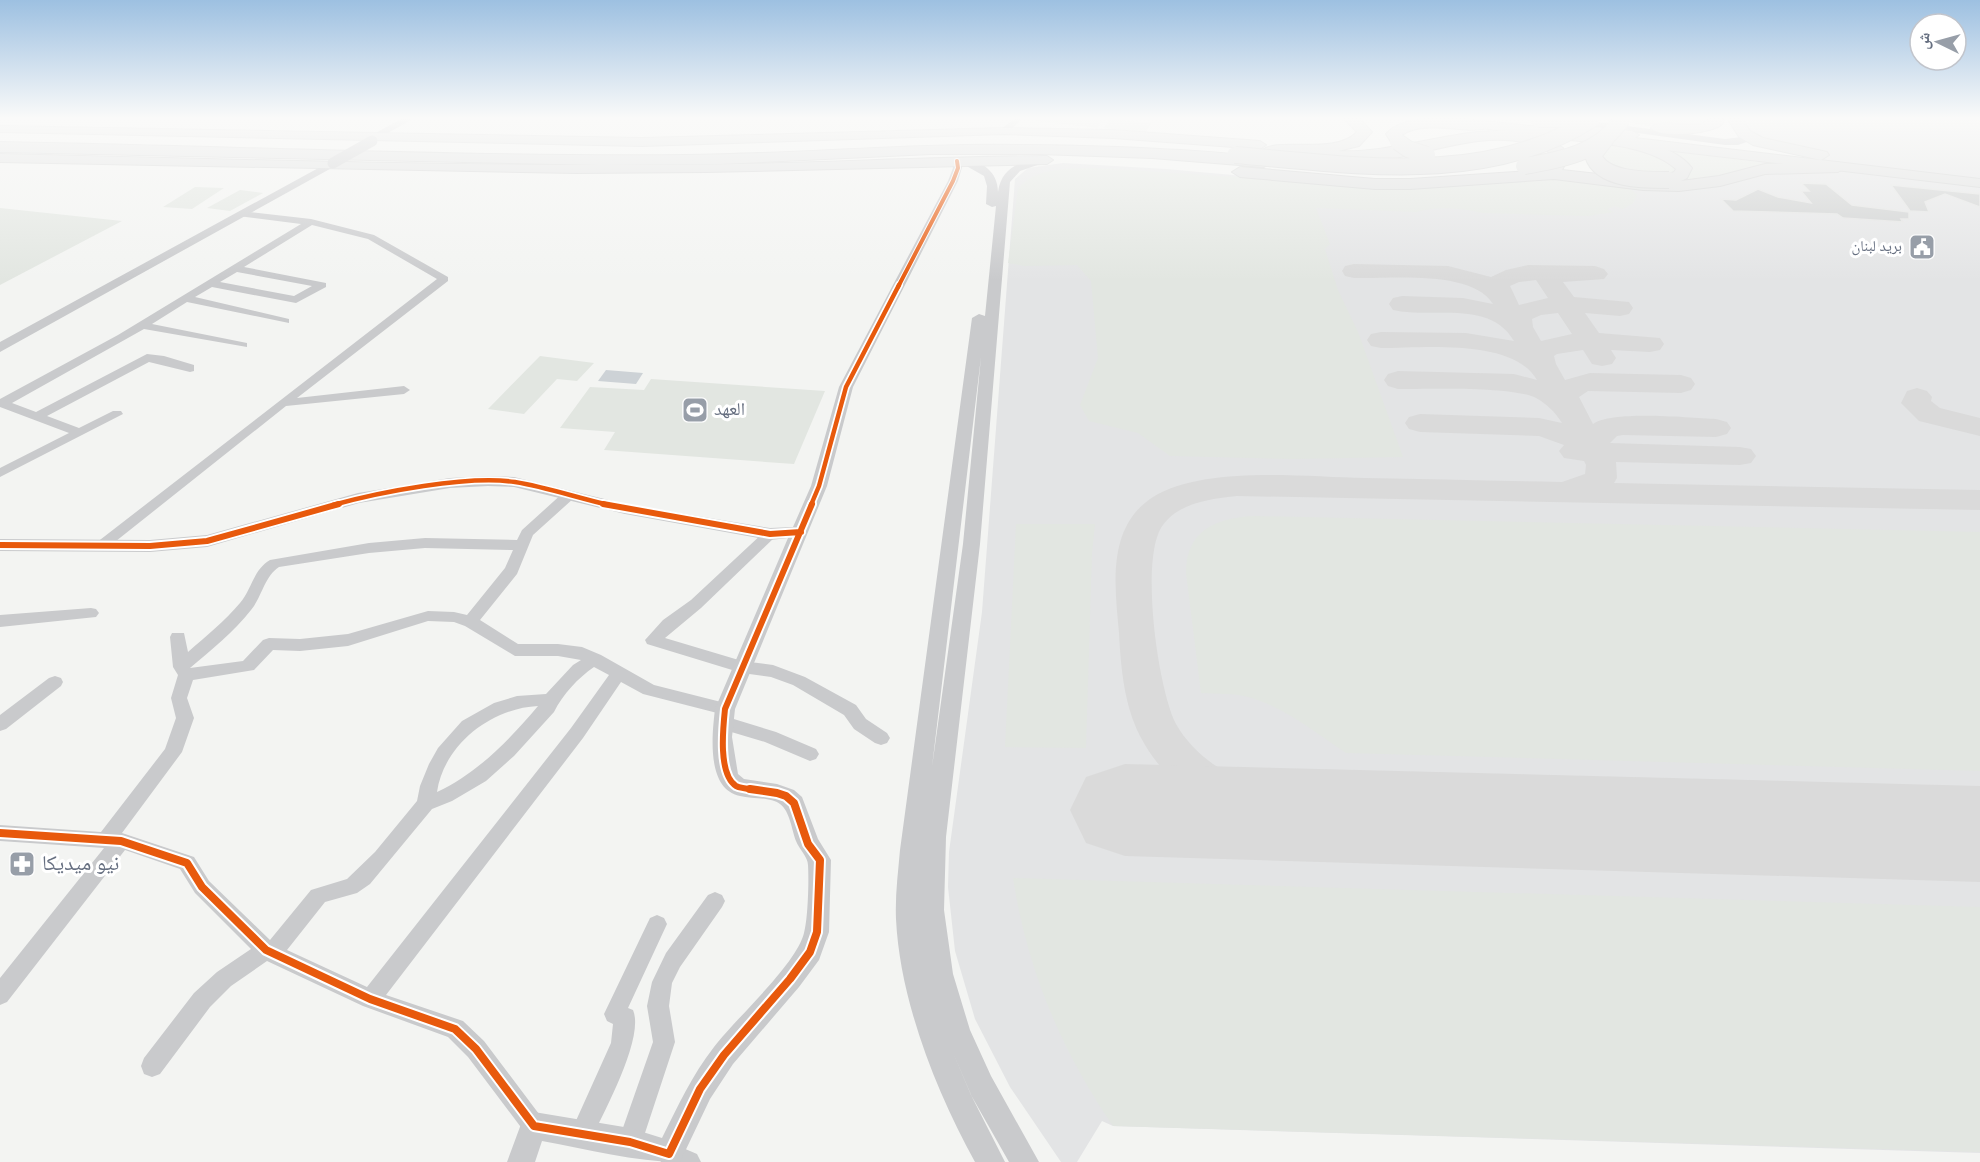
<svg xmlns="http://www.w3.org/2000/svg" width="1980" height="1162" viewBox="0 0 1980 1162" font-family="Overpass,'Noto Naskh Arabic',sans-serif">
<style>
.built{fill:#e3e4e5}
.green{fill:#e2e6e1}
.water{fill:#cdd2d6}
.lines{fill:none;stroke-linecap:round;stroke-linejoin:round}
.taxiway{fill:#dadada;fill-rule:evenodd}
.runway{fill:#dadada;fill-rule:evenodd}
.building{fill:#cccece;stroke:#e2e3e2;stroke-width:1.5}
.secondary-casing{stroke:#cfd0d0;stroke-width:2}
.trunk-casing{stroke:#cfd0d0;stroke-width:2}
.motorway-casing{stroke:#cfd0d0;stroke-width:2}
.minor{fill:#c9cacc;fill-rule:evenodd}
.tertiary{fill:#c9cacc;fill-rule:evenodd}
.secondary{fill:#dedfdf;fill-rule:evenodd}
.trunk{fill:#dedfdf;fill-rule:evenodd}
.motorway{fill:#dedfdf;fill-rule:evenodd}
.motorway-bridge-casing{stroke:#cfd0d0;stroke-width:18;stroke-linecap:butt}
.tertiary-bridge{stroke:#c9cacc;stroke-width:11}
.motorway-bridge{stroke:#dedfdf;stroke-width:16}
.cycleway-far3-casing{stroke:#fff;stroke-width:6}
.cycleway-far2-casing{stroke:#fff;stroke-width:8}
.cycleway-far1-casing{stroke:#fff;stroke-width:10}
.cycleway-casing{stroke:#fff;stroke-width:12}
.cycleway-far3{stroke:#e8590c;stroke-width:4}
.cycleway-far2{stroke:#e8590c;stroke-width:4.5}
.cycleway-far1{stroke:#e8590c;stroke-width:6}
.cycleway{stroke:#e8590c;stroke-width:8}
.labels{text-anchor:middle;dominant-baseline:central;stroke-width:6;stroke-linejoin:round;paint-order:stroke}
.far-poi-label{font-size:15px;fill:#666f80;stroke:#fff;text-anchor:end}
.poi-label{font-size:18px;fill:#666f80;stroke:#fff;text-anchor:start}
.near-poi-label{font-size:21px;fill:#666f80;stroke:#fff;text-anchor:start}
</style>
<rect width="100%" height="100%" fill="#f3f4f2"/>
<path class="built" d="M1739,119h241v1034l-867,-27 -11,-5 -25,41h-16l-51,-75 -35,-68 -20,-68 -7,-64 1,-35 33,-240 33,-433 13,-11 35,-5 103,6 158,14 326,5 113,-22 -8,-7 57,-1 -2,-9 -21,-3 -36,-11z"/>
<path class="green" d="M1037,119h66l-5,9 -62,-7z
M1109,119h2l40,4 -5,9 -42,-4z
M1635,119h75c-21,13 -54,9 -78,4z
M1608,145l47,8 25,16 -9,8 -67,-12 -4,-13z
M1661,150l98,12 5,5 -45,11 -43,4 9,-3 6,-8 -5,-7z
M1093,168l213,13 245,-4 77,10 9,8 -4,8 -10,6 -8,-3 -8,3 7,3 -27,4 -105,-3c-21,-5 -44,-7 -66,-1l-100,-4 14,36 -5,5 13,41 20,42 45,125 -111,2 -122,-3 -32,-23 -49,-12 -9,-16 18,-47 -7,-77 -14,-16 -52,1 -17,-3 10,-74c17,-22 49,-20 75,-21z
M195,187l29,1 -32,21 -29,-2z
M240,190l23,3 -33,18 -23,-3z
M0,208l122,13 -122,64z
M540,356l54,7 -17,18 -20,-2 -33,35 -36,-5z
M651,379l174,12 -31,73 -190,-14 11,-18 -55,-4 30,-41 54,3z
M1254,516l726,16v239l-634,-18c-30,-20 -61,-46 -98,-56 -14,-4 -32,-3 -47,-4l-15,-120c0,-42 29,-55 68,-57z
M1016,524h79l-3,29 -6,195 -81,-1z
M1013,878l967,29v245l-867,-26c-52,-76 -86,-157 -100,-248z"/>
<path class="water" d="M606,370l37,3 -7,11 -38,-3z"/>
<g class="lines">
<path class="taxiway" d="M1354,264l94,2 43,11 15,-7 22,-5 67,1 9,3 4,5 -4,5 -41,3 11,15 55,5 4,6 -4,6 -9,2 -35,-3 14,20 61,5 4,6 -4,6 -10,2 -39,-2 5,8 -4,6 -10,2 -10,-2 -9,-14 -26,4 -3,2 2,8 9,16 25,-7 91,2 10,3 4,6 -4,6 -10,3 -93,-2 -9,6 14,27c20,-14 96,-6 123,-5l11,3 4,6 -4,6 -11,3 -93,-2 -6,1 -7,7 130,4 11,2 5,7 -5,7 -11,2 -124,-3 1,16 -3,5 366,7v20l-743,-14c-26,3 -57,6 -74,29 -24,31 -5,165 13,199 8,15 23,30 37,40 53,36 119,32 180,34l16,6 6,13 -6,13 -16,6c-64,-3 -134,-2 -191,-35 -27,-15 -48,-38 -62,-65 -16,-32 -19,-67 -21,-103 -4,-46 -13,-106 34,-136 52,-32 152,-20 212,-19 66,1 131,3 197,4l23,-8 1,-9 -2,-4 -20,-3 -5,-7 5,-6 -25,-9 -119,-4 -11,-3 -4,-6 4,-6 11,-3 119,4 23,5c-7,-11 -15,-19 -26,-25 -24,-12 -108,-9 -138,-9l-10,-3 -4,-6 4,-6 10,-3 116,3 23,6c-24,-42 -114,-32 -156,-32l-10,-2 -4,-6 4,-6 10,-2 85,1 48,8c-24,-42 -82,-22 -121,-31l-4,-6 4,-6 9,-2 61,2 30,6c-21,-35 -104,-25 -139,-26l-9,-2 -3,-5 3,-5zM1536,280l12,18 -29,7 -9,-19 9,-4zM1558,313l14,21 -31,7 -8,-14 -1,-8 9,-4z
M1917,388l10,3 5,6 -1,4 9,7 40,10v18l-61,-15 -18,-18 6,-12z"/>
<path class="runway" d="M1125,764l855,22v96l-855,-26 -39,-13 -16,-33 16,-33z"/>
</g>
<path class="building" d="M1801,183l25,1 26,21 57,7v7h-8l2,3 -60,-4 -6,-4 -104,-3 -12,-12 15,1 22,-11 20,8 33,6 -10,-12h8z
M1891,185l89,9v13l-35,-13 -20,8 4,10 -19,-1z"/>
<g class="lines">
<g class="secondary-casing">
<path id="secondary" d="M0,126l642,12 362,-10 109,2 147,11 6,4 -6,4 -147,-11 -109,-4 -362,12 -642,-14z
M0,154c219,5 438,12 658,11 130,0 259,-8 389,-9l6,4 -6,4 -341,8 -130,1 -576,-11z"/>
</g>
<g class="trunk-casing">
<path id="trunk" d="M1428,119h37l85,9 1,-4 5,-1 76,8 7,4 -4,3 345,41v8l-358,-42 -7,-4 4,-3 -46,-5 -1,4 -5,1 -132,-15z"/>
</g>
<g class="motorway-casing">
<path id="motorway" d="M1344,119h16l12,13 -13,14 -21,5c66,3 129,-30 195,-17l2,-4 5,-2c39,5 127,6 152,40l-5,10 -6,3 38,-5 46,-12 73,-2 8,5 -8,5 -73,2 -45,12 -41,5 -36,-1 -89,-11 -144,10h-35l-135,-12 -8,-5 8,-5 135,12h35l119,-8 2,-3 19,-4 1,-3 -3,-10c-53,-27 -111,2 -166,9 -26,3 -52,1 -78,-1l-7,-4 -27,1 -8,-5c13,-15 73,5 95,-19zM1547,138c38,4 100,5 129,31l-2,3 -11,5 -2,4 -99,-11 5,-9 -4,-13z
M1423,119l58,3 7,4c-10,11 -63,-8 -86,9l4,7 -3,3h-10l-7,-11c10,-11 23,-13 37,-15z
M1709,119h14v4c-9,11 -63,16 -72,5 13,-13 45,6 58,-9z
M1728,119h14l8,12 13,7 64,14 2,3 -8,5 -68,-15 -14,-8z
M0,142c228,4 457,15 685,13 113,-1 226,-12 339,-10 34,0 233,4 248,17l-8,5 -112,-9 -112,-4h-109l-210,10 -121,1 -600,-13z"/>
</g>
<path class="minor" d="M1014,119h8l-15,14h-6v-4z
M241,211l70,8 63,16 74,42v4l-151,117 107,-12 6,4 -6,4 -118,12 -180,143h-10l-2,-3 2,-3 341,-264 -69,-40 -56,-14 -68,42 82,16v4l-30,16 -84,-16 -17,10 94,22v4l-102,-21 -35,22 95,19v4l-103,-18 -132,74 24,9 111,-58 17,2 30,9v6l-4,1 -41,-10 -102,54 32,12 34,-17h8l2,3 -123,63v-9l69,-35 -69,-26v-8l118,-64 183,-111 -63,-8 -2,-2zM237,272l75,14 -18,10 -74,-14z
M569,491l5,1 2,3 -2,3 -41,37 -16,39 -37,46 38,24h40l24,3 19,8 53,30 71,18 6,1 2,5 -2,5 -6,1 -82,-21 -22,-12 -38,56 -197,257 77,26 21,20 58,77 4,8 -4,8 -8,4 -8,-4 -58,-77 -20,-20 -85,-31 -96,-45 -36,25 -21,21 -50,67 -8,3 -8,-3 -3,-8 3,-8 50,-65 23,-21 34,-23 -56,-56 -15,-24 -55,-19 -118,152 -7,3v-27l104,-130 -104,-7v-16l101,7 64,-83 11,-31 -5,-20 7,-23 -5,-8 -3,-30 2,-4h12l4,19c18,-16 37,-31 52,-49 12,-14 13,-33 30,-43l99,-17 56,-5 92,2 5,-10 42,-38zM425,548l88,2 -8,18 -38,47 -13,-3 -26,-1 -80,23 -48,5 -31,-1 -6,2 -20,21 -53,7c21,-18 44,-36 61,-58 11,-13 13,-33 28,-43l90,-14zM428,621l26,1 11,4 50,30h43l23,4 -8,5 -27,29 -29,2 -23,7 -32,18 -24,27 -9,16 -9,22 -3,15 -42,51 -28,27 -36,11 -41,50 -61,-59 -15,-24 -72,-24 60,-81 12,-34 -7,-20 6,-18 61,-10 19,-20 27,1 48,-5zM594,667l15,8 -38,53 -204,259 -80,-37 38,-48 32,-9 13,-9 62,-75 20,-8 34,-20 28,-25 40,-44c9,-18 24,-34 40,-45zM538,706c-28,33 -60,67 -101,86 7,-48 55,-84 101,-86z
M770,529l5,2 2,3 -2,3 -74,71 -36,30 77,23 31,4 32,12 51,28 10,14 21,14 3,5 -3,5 -6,2 -6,-2 -21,-14 -10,-14 -51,-30 -22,-8 -29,-4 -95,-29 -2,-4 18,-20 28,-20 74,-69z
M91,608l5,1 3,4 -3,4 -96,10v-12z
M55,676l6,2 2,4 -2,4 -55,43 -6,2v-16l49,-37z
M724,716l52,16 40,17 3,5 -3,5 -6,2 -45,-19 -47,-14 -3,-5 3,-5z
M715,892l7,3 3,6 -3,6 -42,60 -8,16 -3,23 6,36 -33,100 -4,8 -8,4 -8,-4 -4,-8 35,-100 -6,-36 5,-24 14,-29 42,-58z
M657,915l7,3 3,6 -39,84 5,2c12,28 -30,103 -43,132l-8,4 -8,-4 -4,-8 41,-91 2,-19 -6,-3 -3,-7 46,-96z
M669,1142l28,12 4,8h-40l-4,-8 4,-8z"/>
<path class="tertiary" d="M401,119h12l-43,24 -9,-2z
M1575,119l150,20 25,-3 5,3 -17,6h-13l-153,-21v-4z
M963,157c19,5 35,14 35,35 4,-27 25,-31 49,-35l5,3 -32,11 -10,11 -30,362 -34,293 -2,73 9,64 17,56 21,46 48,86h-30l-38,-67 -20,-47 21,49 33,65h-30c-39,-71 -75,-161 -79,-243 -1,-23 2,-46 4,-69l72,-532 7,-4 6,2 11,-110 -4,1 -6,-3 1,-18 -3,-10 -21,-12 -5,17 -105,206 -26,99 -92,223 -3,28 6,37 6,5 33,5 17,6 8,7 16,42 13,21 -2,72 -10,28 -20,27 -66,77 -23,35 -30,63c-46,0 -92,-13 -138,-21l-7,21h-28l17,-46 10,-4 96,16 32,10c16,-32 30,-63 52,-91 22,-29 82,-82 90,-114 4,-14 5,-53 4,-68 0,-8 -9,-16 -12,-24 -4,-10 -6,-30 -16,-37 -9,-7 -28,-5 -40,-8 -34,-7 -28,-61 -25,-87l73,-171 -18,2 -145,-26 -111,-27 -26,-1 -38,2 -91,15 -152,44 -57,5 -150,-1v-12l150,1 57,-5 151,-42 92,-15 38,-2 26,1 111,27 145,24 23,-1 18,-41 28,-99 109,-206 5,-13 -1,-7zM981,357l-18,187 -31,223z
M333,160l4,1v4l-337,187v-10z"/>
<use href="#secondary" class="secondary"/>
<use href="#trunk" class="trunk"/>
<use href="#motorway" class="motorway"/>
<g class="motorway-bridge-casing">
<path id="motorway-bridge" d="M1538,119h33
M1607,137l-14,18c8,26 54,25 76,25
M1398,142l10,7 19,6
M1235,155c118,10 252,32 357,-36
M1524,166c37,-6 76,-13 98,-47"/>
</g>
<path class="tertiary-bridge" d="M333,163l39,-22"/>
<use href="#motorway-bridge" class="motorway-bridge"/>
<g class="cycleway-far3-casing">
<path id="cycleway-far3" d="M898,287l55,-106 5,-13 -1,-7"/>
</g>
<g class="cycleway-far2-casing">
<path id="cycleway-far2" d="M333,505c47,-13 134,-30 182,-23 31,5 63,16 94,23
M811,505l8,-19 27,-99 53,-102"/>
</g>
<g class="cycleway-far1-casing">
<path id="cycleway-far1" d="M603,504l167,30 31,-2
M0,545l150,1 57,-5 132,-37
M759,790c-7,-1 -17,-1 -23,-4 -18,-12 -13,-58 -11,-77l87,-205"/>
</g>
<g class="cycleway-casing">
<path id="cycleway" d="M0,833l121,8 66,22 15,24 64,63 104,49 85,30 21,20 58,77 96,16 39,12 31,-65 24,-34 66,-76 20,-27 7,-20 3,-72 -12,-16 -14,-41 -8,-7 -9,-3 -27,-4"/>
</g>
<use href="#cycleway-far3" class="cycleway-far3"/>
<use href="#cycleway-far2" class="cycleway-far2"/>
<use href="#cycleway-far1" class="cycleway-far1"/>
<use href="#cycleway" class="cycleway"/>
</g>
<linearGradient id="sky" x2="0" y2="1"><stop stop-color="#9dc0e1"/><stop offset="0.42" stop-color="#fafaf9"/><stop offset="1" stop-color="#fafaf9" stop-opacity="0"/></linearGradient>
<rect width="1980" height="281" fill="url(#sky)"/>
<defs>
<g id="civic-square" transform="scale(1.35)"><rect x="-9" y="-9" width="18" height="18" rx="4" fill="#979ea8" stroke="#fff"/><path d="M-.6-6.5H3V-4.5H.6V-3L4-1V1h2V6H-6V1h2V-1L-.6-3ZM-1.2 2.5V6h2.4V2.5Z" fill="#fff"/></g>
<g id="stadium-square" transform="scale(1.35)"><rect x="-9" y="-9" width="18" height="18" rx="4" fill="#979ea8" stroke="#fff"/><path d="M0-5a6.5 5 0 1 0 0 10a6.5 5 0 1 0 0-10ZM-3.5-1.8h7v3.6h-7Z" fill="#fff"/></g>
<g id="pharmacy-square" transform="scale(1.35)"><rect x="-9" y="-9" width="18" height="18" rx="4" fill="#979ea8" stroke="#fff"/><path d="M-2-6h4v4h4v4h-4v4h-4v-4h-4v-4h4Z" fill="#fff"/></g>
</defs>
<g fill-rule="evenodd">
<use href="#civic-square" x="1922" y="247"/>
<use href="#stadium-square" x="695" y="410"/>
<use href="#pharmacy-square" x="22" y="864"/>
</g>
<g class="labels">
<g class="far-poi-label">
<text x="1902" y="247">بريد لبنان</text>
</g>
<g class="poi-label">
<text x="714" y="410">العهد</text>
</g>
<g class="near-poi-label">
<text x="42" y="864">نيو ميديكا</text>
</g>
</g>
<g transform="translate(1938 42) rotate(275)"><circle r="28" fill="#ffffff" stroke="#c2c5cc" stroke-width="1.5"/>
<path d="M0-4.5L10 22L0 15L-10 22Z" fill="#979ea8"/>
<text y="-9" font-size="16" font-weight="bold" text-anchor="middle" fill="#666f80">ش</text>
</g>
</svg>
